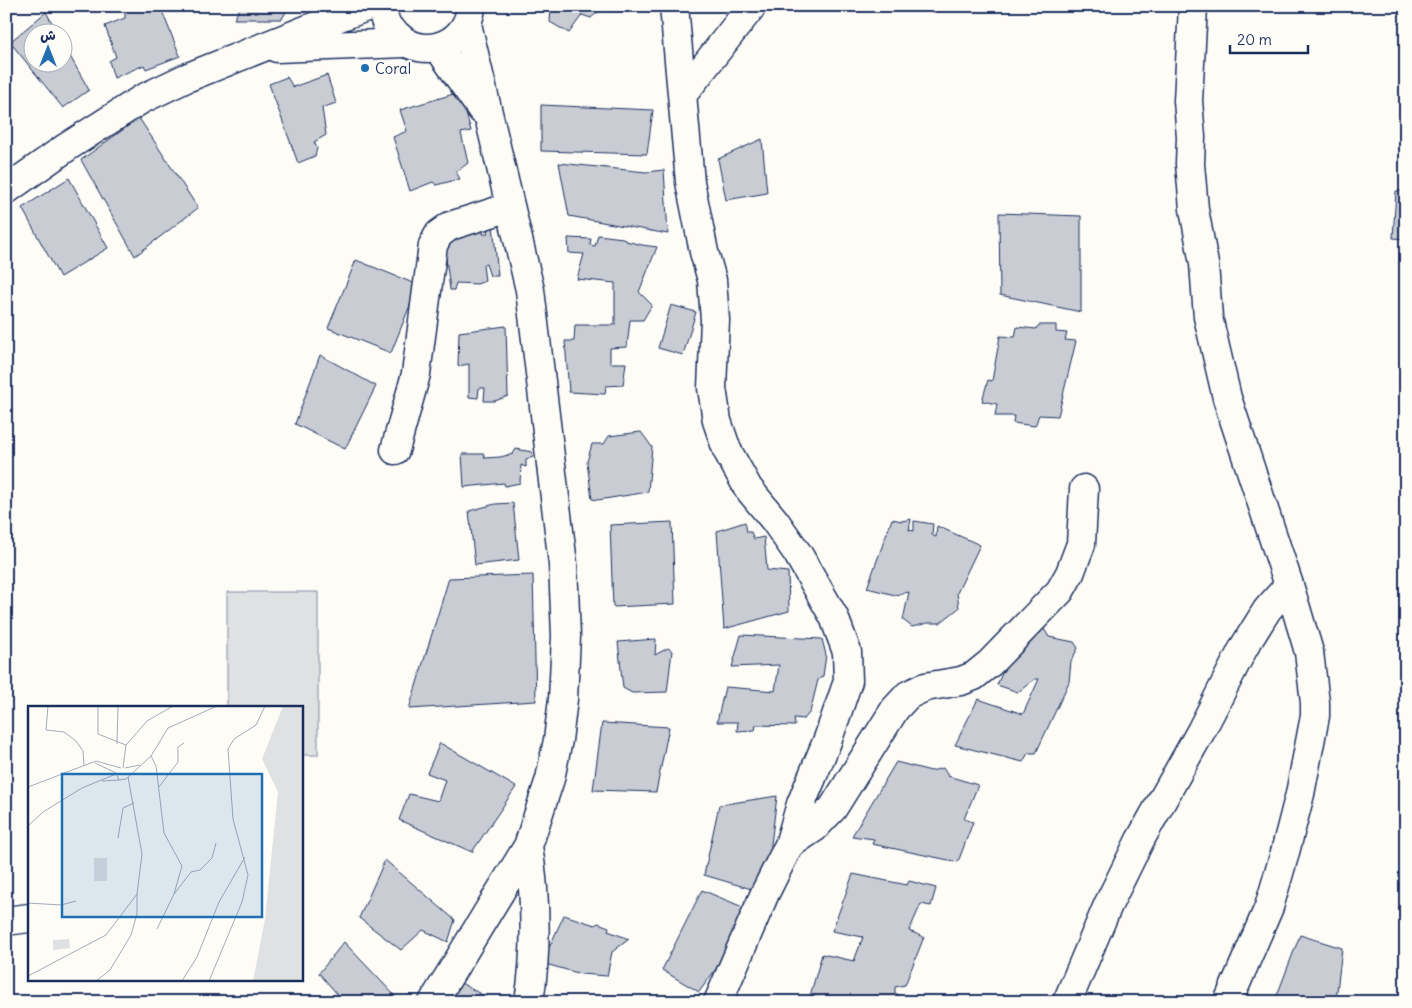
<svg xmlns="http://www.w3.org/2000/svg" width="1412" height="1008" viewBox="0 0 1412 1008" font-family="Delius,'Playpen Sans Arabic',sans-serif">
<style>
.green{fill:#e0e1e3;stroke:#7e88a0}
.building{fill:#c9ccd3;stroke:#1b2f5e}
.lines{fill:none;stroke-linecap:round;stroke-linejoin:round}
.minor-casing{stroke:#1b2f5e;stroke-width:31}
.major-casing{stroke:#1b2f5e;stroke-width:31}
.minor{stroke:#fdfcf7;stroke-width:28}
.major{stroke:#fdfcf7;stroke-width:28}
.poi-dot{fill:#1f6fb2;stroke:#fdfcf7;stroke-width:2}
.labels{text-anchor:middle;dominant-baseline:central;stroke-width:4.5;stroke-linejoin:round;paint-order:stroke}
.poi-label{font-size:15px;fill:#1b2f5e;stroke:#fdfcf7;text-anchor:start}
.inset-road{fill:none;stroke:#a3aaba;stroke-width:1}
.view{fill:#1f6fb2;fill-opacity:0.15;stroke:#1f6fb2;stroke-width:2.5}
.inset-edge{fill:none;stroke:#1b2f5e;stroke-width:2.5}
</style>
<rect width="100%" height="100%" fill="#fdfcf7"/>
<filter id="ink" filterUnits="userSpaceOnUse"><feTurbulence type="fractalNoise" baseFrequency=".02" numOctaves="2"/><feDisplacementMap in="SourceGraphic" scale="10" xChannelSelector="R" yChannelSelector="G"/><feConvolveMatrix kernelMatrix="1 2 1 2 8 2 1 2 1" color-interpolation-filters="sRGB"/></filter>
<g filter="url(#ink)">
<path class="green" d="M227,592h91v163h-17v-48h-74z"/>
<path class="building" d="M156,6h4l20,50 -34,13 -2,-4 -30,13 -5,-17 7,-4 -11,-31 20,-8v-6l16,-5 7,4z
M241,6h48l-7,13h-48z
M553,6h71l-14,5 -8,-3 -11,10 -9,-3 -13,18 -19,-11 1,-13z
M46,12l11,20h-25v30h30v-20l27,48 -26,18 -53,-66z
M327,75l9,28 -14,5 4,27 -12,7 3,6 -2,8 -17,7 -29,-79 18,-7 6,10z
M460,92l11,39 -10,2 7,30 -12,9 4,7 -24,6 -3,-3 -23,9 -17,-54 14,-6 -7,-21z
M541,105l112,5 -6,44 -106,-3z
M139,118l59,90 -63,48 -54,-96z
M762,139l5,54 -41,7 -8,-41z
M559,163l87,9 18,-2 4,64 -99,-18z
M69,178l39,70 -48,29 -38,-69z
M1396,191h10v48l-13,-1z
M999,213l82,3v96l-81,-17z
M483,223v11h4l2,-10h4l5,52h-8l-4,-12 -3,1 2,16 -8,3 -21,-1 -2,7h-4l-7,-56z
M598,235l25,3 3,3 16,4 15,2 -18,45 13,13 -9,15h-13l-3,27 -17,1v15h16l-3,22 -17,1 -1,8 -36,-2 -4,-51h9l1,-16h40v-42l-38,-4 7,-25 -15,-1 -1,-15 23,1 -1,6 5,1z
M356,260l62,25 -27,68 -63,-25z
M671,305l25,7 -13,43 -25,-7z
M1039,325h17v7l11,1 -2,7 11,1 -18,75 -19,-1 -4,11 -22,-3 1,-7h-19l2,-12 -15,-3 6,-21 4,1 8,-45 15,1 2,-10 19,2z
M506,326l2,70 -13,5h-11l1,-13h-6l-1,10 -9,-1v-33l-11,2 1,-34z
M320,355l56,31 -31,63 -50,-25z
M641,432l11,15 -4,45 -50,8 -6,-1 -5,-37 5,-18h12l5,-8z
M516,449l16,3 1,5 -7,3v7l-5,-2 -1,18 -15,3 -1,-3 -40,4 -2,-33h22l1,4 15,-1 13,-3z
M513,503l6,57 -44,5 -6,-54 26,-7z
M892,519l10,2 9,-2 -2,11 5,1v-10l19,3 -1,11 4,2 1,-11 43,19 -23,48 2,15 -19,15h-12l-16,4 -9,-7 6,-28 -14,3 -28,-7z
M672,522l3,82 -62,3 -3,-82z
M745,522l2,10h4l3,7 10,-2 3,33 21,2 1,39 -65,18 -7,-98z
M533,575l3,126 -127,8 40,-131z
M1044,629l5,8 25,5 4,6 -7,13 -2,21 -33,71h-8l-5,9 -68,-17 23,-46 45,15 16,-35h-4l-17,13 -21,-7 10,-23 14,-14h4z
M741,635l81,4 4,16 -3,21 -5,4 -8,32 -6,7 -10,-1 1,8 -39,-1 -1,5 -18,1 1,-9h-21l8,-35 50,4 4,-26 -47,2z
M656,639l-1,16 13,-7 4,3 -5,41 -35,1 -9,-5 -5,-46z
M602,723l67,4 -13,65 -63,-2z
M440,743l76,44 -44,65 -73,-32 10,-26 29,7 7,-21 -18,-7z
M896,762l35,9 12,-3 5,8 30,9 -14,34 9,3 -15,40 -86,-18 2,-5 -22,-3z
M777,796l-12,97 -61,-18 15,-70z
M385,860l70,60 -7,22 -25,-12 -22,20 -42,-32z
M853,874l54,11 2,-4 27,7 -5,18 -10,-2 -12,27 15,6 -19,48 -10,2v6l4,2 -2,7h-53l-34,-6 12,-42 32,7 9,-24 -31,-6z
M702,890l55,23 -58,79 -37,-22z
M564,915l31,10 3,-2 11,4 -1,4 21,8 -17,13 -5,24 -26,-2 -39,-11z
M1300,935l42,13 -6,52 -60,-2z
M344,942l52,55 -3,5h-49l-25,-29z
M461,983l34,19h-47z"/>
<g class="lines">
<g class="minor-casing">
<path id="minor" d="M674,6l16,176 14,70 8,28 3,40 -3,68 5,33 10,29 21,38 27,33 23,33 36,63 13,35 1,29 -20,58 -27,65 -12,41 25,-17 19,-20 62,-99 13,-14 17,-8 36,-6 13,-5 16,-13 70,-72 10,-18 11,-29 3,-55
M1193,6l-5,95 3,36 -1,27 4,45 10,55 4,53 19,81 62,187 20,67 6,51v13l-15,78 -16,62 -15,51 -41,95
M438,47l44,63
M277,48l128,-5
M683,94l69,-88
M6,190l61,-43 75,-48 44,-21 145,-58 38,-14
M395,450l21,-76 17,-129 6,-11 11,-8 60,-19
M528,846c8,51 9,105 1,156
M6,921l23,-3
M433,1002l95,-156 22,-67 8,-39 5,-41 3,-63 -3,-72 -33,-274 -63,-266
M718,1002l47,-109 24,-48
M1067,1002l41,-97 32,-65 61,-109 43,-84 23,-37 22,-25"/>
</g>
<g class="major-casing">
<path id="major" d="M382,6c1,6 2,14 5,19 2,4 7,8 11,11 27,26 71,7 73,-30"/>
</g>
<use href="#minor" class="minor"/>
<use href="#major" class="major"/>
</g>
</g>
<circle class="poi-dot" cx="365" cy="68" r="5"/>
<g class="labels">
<g class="poi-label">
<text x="375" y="68">Coral</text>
</g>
</g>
<g transform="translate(28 706)">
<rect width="275" height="275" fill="#fdfcf7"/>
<path d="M255,0h20v275h-50l12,-62 13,-127 -16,-33zM66,152h13v23h-13zM41,233l1,9 -17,2v-10z" fill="#e0e1e3"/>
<path class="inset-road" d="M20,0l-2,24 18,2 12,9 7,10 1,14M70,0v28l28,11M89,38l1,-38M123,50l5,10 8,67 18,33 -8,28 17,-22 9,-2 12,-12 4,-15M67,57l21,10M95,62l3,-23 21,-24 26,-15M97,62l15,-3M88,67l3,7 7,-1 25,-23 17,-28 49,-22M74,75l17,-1M0,81l68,-26 25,7M131,81l19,-25v-15l6,-4M0,120l15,-14 39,-24 34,-14M90,132l5,-30 11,-5M0,197l33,2 15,-4M129,223l17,-35M0,270l78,-41 31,-41 5,-40 -14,-77M68,275l14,-11 21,-35 6,-21v-20M154,275l15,-24 22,-55 26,-45M181,275l33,-79 6,-27 -15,-56 -5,-70 6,-10 22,-14 9,-19"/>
<path class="view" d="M34,68h200v143h-200z"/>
<rect width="275" height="275" class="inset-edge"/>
</g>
<rect width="1412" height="1008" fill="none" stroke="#fdfcf7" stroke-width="25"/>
<rect x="12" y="12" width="1387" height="983" fill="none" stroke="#1b2f5e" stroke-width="2" filter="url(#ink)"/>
<g transform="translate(48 48)"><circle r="24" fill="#fdfcf7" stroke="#a3aaba"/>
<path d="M0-4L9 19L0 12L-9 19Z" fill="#1f6fb2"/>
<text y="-8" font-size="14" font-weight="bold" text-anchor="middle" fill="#1b2f5e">ش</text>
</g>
<path d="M1230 45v8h78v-8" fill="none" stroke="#1b2f5e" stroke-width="2.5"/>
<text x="1237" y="45" font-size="15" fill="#1b2f5e" stroke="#fdfcf7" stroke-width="4" paint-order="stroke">20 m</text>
</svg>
